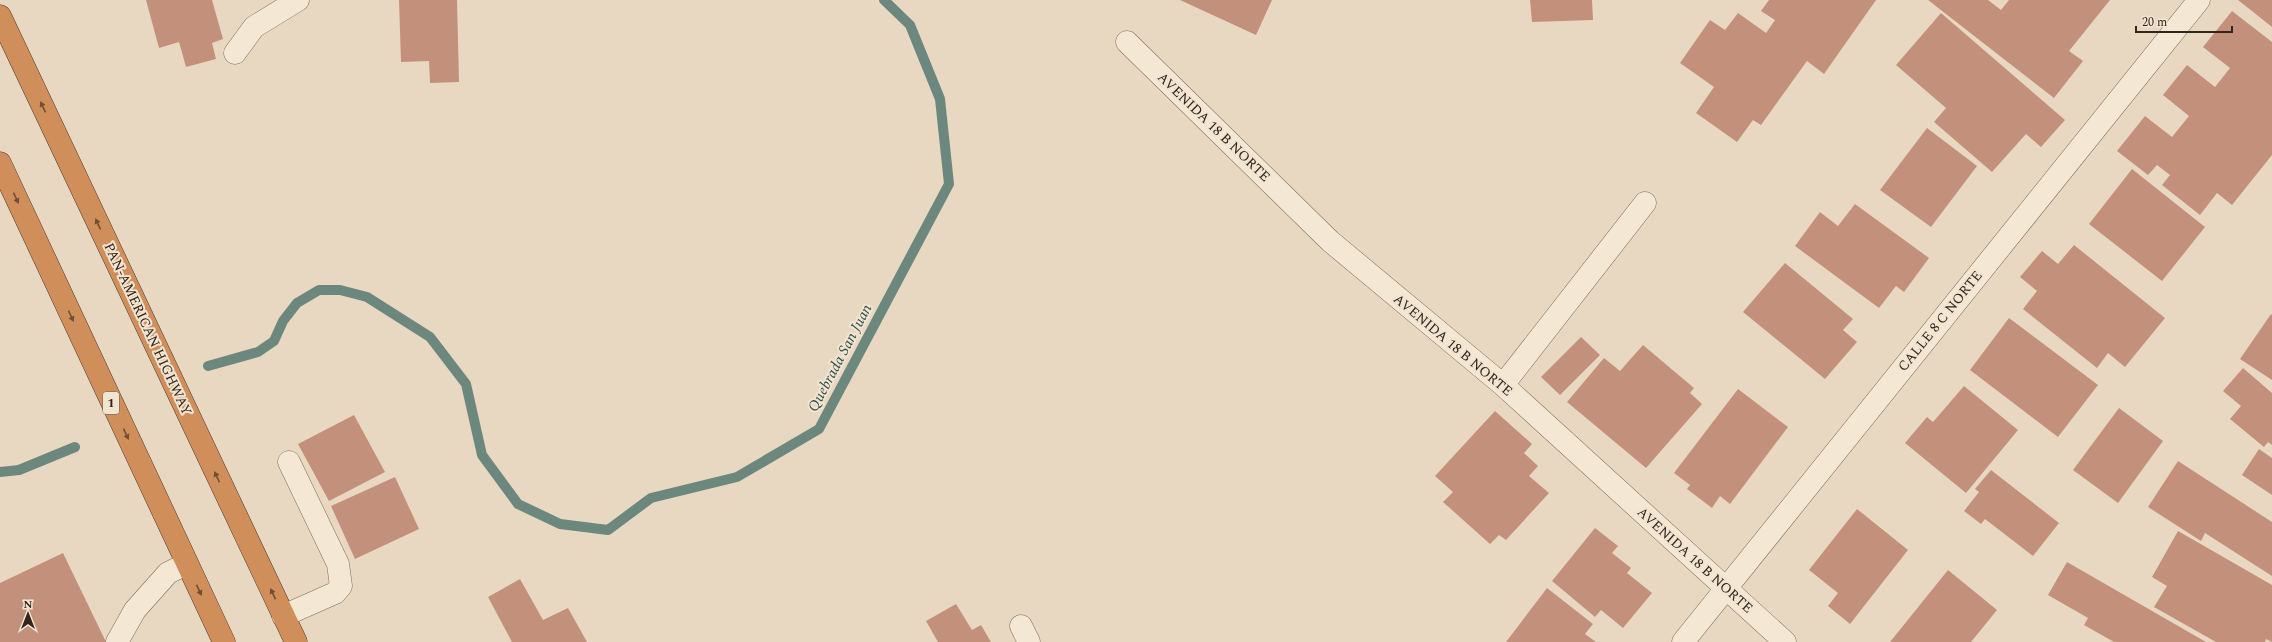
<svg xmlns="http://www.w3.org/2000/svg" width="2272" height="642" viewBox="0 0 2272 642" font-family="Spectral,serif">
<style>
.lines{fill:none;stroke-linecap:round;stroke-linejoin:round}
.stream{stroke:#6c887e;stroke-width:10}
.building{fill:#c3917b}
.minor-casing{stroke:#806a5b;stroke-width:23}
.highway-casing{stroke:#4e3a2f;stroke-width:23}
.minor{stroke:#f4e7d4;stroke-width:22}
.highway{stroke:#d08f5a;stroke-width:22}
.oneway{fill:#714f36}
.labels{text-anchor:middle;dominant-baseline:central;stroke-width:4;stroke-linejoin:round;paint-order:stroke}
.shield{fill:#f1e4d0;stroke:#6b5e53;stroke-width:1}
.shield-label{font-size:13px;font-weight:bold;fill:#31251e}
.street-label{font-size:14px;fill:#31251e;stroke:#f1e4d0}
.water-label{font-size:15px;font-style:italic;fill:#2e504a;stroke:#f1e4d0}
</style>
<rect width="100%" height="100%" fill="#e8d8c2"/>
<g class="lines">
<path class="stream" d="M208,366l50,-14 16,-11 9,-20 14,-18 22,-13h21l27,7 63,40 36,47 16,71 36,49 42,20 48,6 43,-32 86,-21 82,-48 130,-245 -9,-85 -30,-74 -26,-25
M0,472l19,-2 56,-23"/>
</g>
<path class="building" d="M146,0h66l11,39 -11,4 4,16 -30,8 -7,-25 -20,6z
M399,0h58l2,82 -29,1 -1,-22 -28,1z
M1180,0h92l-16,35z
M1530,0h62l1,20 -61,2z
M1769,0h107l-52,74 -17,-13 -46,64 -8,-5 -16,22 -41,-29 18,-26 -34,-24 30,-43 15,10 13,-17 28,20 9,-13 -14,-9z
M1928,0h60l13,10 8,-10h101l-41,51 14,10 -29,37z
M2238,0h34v27z
M2232,11l40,31v113l-40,50 -15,-12 -17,22 -38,-30 8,-10 -13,-10 -9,10 -31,-24 28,-35 27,21 17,-21 -26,-21 24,-30 28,22 15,-19 -27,-21z
M1941,13l124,107 -24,27 -15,-13 -34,38 -58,-50 12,-14 -50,-43z
M1927,128l50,38 -46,61 -51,-37z
M2132,169l73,58 -43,54 -73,-57z
M1855,204l74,54 -25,34 -8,-6 -17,22 -84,-62 25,-34 18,14z
M2074,245l91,73 -40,49 -17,-14 -11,15 -74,-59 14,-18 -17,-14 22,-26 16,13z
M1785,263l68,56 -10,11 14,12 -32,37 -82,-67z
M2271,314l1,1v65l-32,-21z
M2009,318l89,67 -40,52 -88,-67z
M1581,337l19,18 -40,40 -19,-18z
M1643,345l51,43 -4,5 12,11 -56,64 -79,-66 37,-44 16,13z
M2243,368l29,25v52l-4,-3 -4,5 -34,-28 11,-13 -18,-15z
M1964,386l54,44 -52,63 -61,-50 22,-26 6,5z
M1738,389l50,38 -58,77 -10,-8 -8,12 -25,-19 3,-4 -16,-12z
M2119,408l44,33 -45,62 -45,-33z
M1495,411l37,33 -8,9 14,13 -9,10 20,17 -43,47 -7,-5 -9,9 -47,-42 10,-10 -18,-16z
M354,415l31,57 -56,29 -31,-57z
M2259,449l13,9v37l-30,-20z
M2178,461l94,61v54l-67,-43 -4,8 -53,-34z
M1991,470l68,53 -26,33 -48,-37 -4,5 -17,-13 15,-19 -4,-3z
M395,477l24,52 -64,30 -24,-53z
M1857,509l51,41 -58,74 -22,-18 10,-13 -29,-23z
M1595,528l23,18 -6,7 19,15 -4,5 25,20 -29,35 -22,-18 -6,7 -43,-36z
M2178,531l94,54v57l-6,-3 -1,3h-49l-62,-35 13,-21 -15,-9z
M63,553l43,89h-106v-59z
M2067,562l139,80h-92l-30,-17 4,-7 -40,-23z
M1948,570l49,40 -26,32h-81z
M520,579l23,41 25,-12 19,34h-75l-24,-45z
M1547,588l46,36 -8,10 11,8h-90z
M956,604l16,26 9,-5 10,17h-53l-12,-21z"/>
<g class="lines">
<g class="minor-casing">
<path id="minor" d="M1127,42l203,199 173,144 282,257
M235,53l19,-26 44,-27
M1503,385l142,-182
M283,616l52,-23 6,-7 -3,-22 -49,-102
M1021,626l8,16
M117,642l18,-32 33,-37 18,-9
M1683,642l516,-642"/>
</g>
<g class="highway-casing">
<path id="highway" d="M0,16l296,626
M0,163l224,479"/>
</g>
<use href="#minor" class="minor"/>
<use href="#highway" class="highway"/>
</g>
<defs><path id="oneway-solid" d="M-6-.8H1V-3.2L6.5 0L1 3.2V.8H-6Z"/></defs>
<g class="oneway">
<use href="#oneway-solid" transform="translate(43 107) rotate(-115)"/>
<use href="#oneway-solid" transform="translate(16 198) rotate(65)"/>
<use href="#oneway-solid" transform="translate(98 224) rotate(-115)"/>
<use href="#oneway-solid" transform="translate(71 316) rotate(65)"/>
<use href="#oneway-solid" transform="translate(126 434) rotate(65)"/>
<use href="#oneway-solid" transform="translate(217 477) rotate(-115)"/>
<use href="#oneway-solid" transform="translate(199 590) rotate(65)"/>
<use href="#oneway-solid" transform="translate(273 594) rotate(-115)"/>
</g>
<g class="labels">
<rect class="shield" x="103" y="392" width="16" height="22" rx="3"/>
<g class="shield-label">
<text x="111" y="403">1</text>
</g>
<g class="street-label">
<text transform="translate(1214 127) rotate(44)">AVENIDA 18 B NORTE</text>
<text transform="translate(1940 321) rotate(-51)">CALLE 8 C NORTE</text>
<text transform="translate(148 329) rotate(65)">PAN-AMERICAN HIGHWAY</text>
<text transform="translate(1453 345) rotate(40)">AVENIDA 18 B NORTE</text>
<text transform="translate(1695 560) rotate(42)">AVENIDA 18 B NORTE</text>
</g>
<g class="water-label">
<text transform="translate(840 358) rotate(-62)">Quebrada San Juan</text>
</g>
</g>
<g transform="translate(28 614)" stroke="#f1e4d0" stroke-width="3" paint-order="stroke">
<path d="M0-3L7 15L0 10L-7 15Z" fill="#31251e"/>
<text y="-6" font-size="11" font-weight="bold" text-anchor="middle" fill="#31251e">N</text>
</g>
<path d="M2136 26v6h96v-6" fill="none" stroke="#31251e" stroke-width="2"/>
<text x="2142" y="26" font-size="12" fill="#31251e" stroke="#f1e4d0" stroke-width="3" paint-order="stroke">20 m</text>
</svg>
